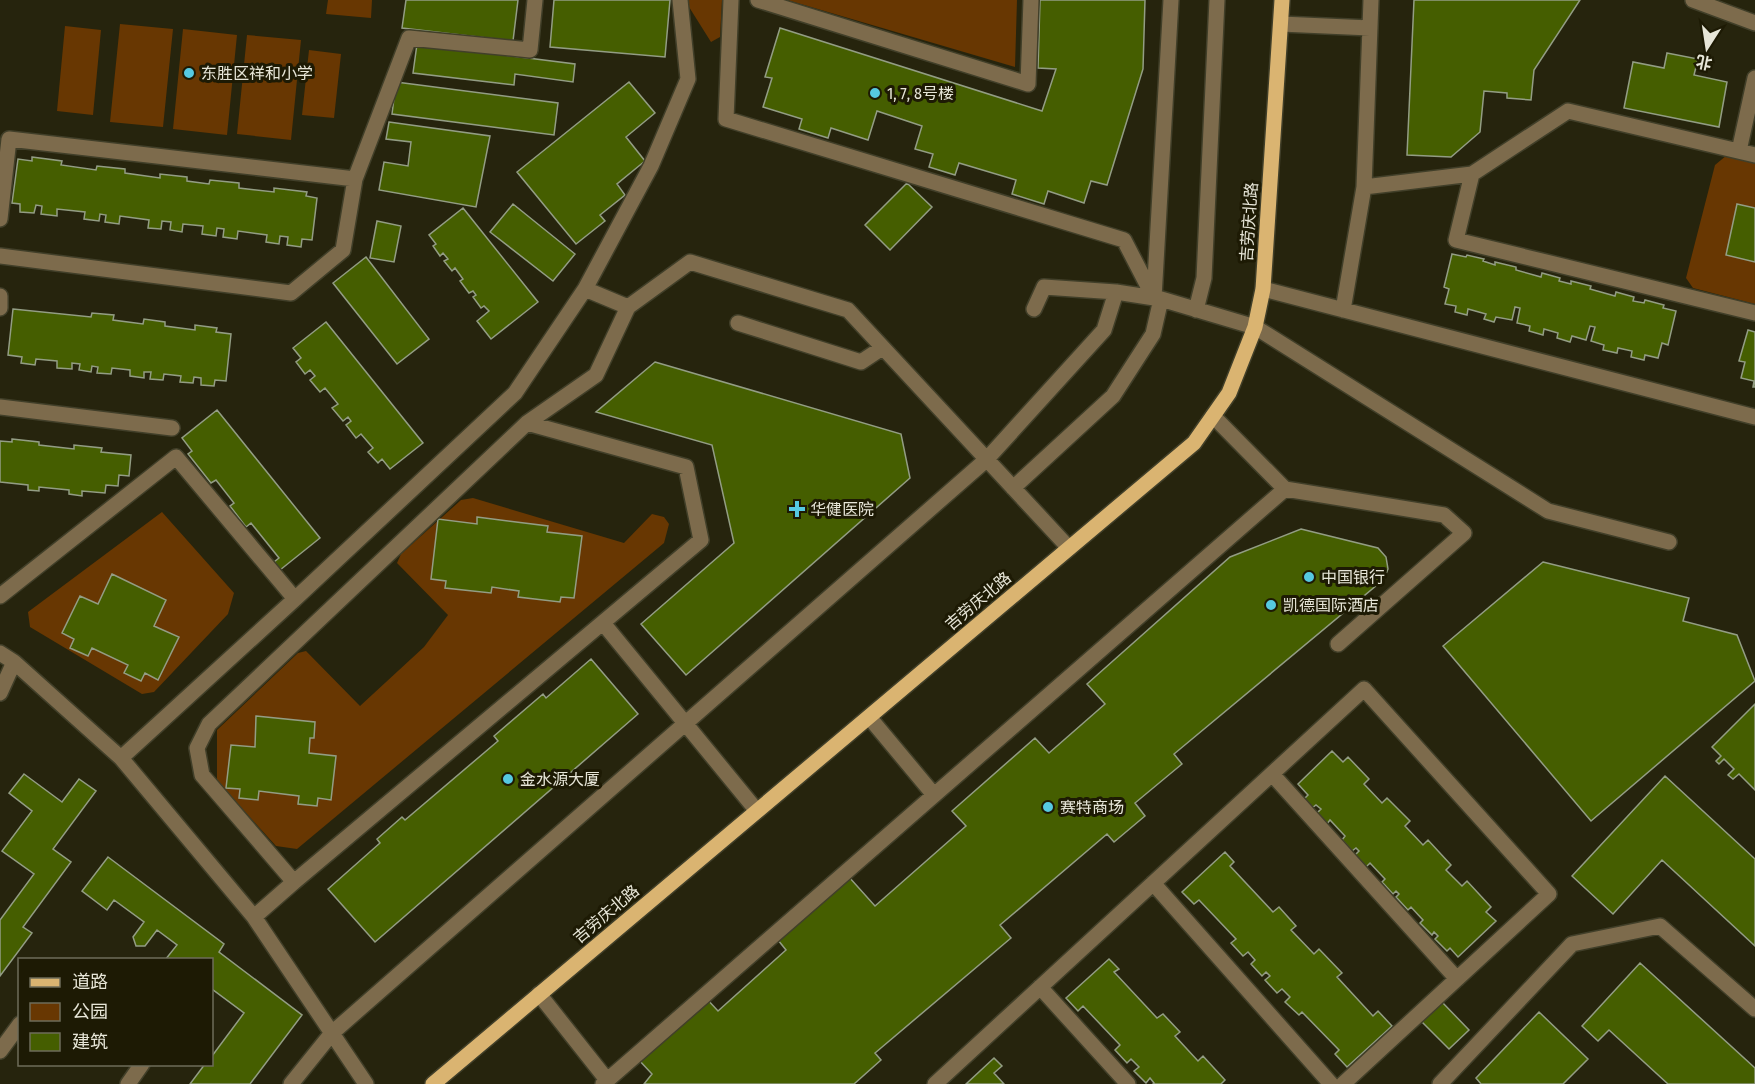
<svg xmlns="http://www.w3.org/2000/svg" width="1755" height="1084" viewBox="0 0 1755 1084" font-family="'Fira Sans Condensed','Noto Sans SC',sans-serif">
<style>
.green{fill:#683702}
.building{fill:#455e00;stroke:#939d84;stroke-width:1.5}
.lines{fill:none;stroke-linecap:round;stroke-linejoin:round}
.minor-casing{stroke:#413f29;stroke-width:18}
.major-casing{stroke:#413f29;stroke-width:18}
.minor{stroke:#7d6b4c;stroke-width:15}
.major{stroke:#dab471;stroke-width:15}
.poi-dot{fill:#56c9e1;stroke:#1d1a04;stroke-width:2}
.labels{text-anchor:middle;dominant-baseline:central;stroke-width:6;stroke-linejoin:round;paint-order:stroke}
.poi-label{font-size:16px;fill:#e7e6d8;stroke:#1d1a04;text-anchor:start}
.street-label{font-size:16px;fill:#e7e6d8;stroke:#1d1a04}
</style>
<rect width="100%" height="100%" fill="#26240d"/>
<path class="green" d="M328,0h44l-1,18 -45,-4z
M688,0h34l-2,37 -9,5 -22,-35z
M787,0h230l-2,67z
M120,24l53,5 -10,98 -53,-5z
M65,26l36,4 -8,85 -36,-4z
M183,29l54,6 -10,100 -54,-6z
M247,35l54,5 -10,100 -54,-6z
M309,50l32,4 -7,64 -32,-3z
M1727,155l28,7v142l-62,-16 -7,-10 29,-113z
M473,498l151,45 28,-29 12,3 5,7 -5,19 -367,306 -21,-3 -59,-65v-51l81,-77 8,-2 54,55 64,-59 24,-32 -51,-52 4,-9 60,-54z
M162,512l72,81 -6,21 -74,78 -12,2 -112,-67 -2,-15z"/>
<path class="building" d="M406,0h112l-5,41 -111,-13z
M554,0h116l-5,57 -115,-10z
M1040,0h105l-2,69 -36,116 -16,-4 -7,22 -36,-12 -4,13 -32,-10 4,-14 -57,-17 -4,12 -26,-8 4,-13 -18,-5 7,-23 -45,-15 -9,29 -37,-12 -3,10 -29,-9 3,-10 -39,-12 9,-29 -7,-1 15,-49 262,83 14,-42 -18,-1z
M1414,0h166l-46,70 -3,30 -24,-2v-5l-23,-2 -4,41 -29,25 -44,-2z
M417,44l158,20 -2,18 -58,-8 -1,11 -101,-12z
M1667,53l31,6 -4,16 33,7 -8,45 -95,-19 9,-46 31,6z
M396,82l162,21 -4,32 -162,-21z
M629,82l26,31 -29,24 19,24 -28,23 8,11 -25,20 5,6 -29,23 -59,-72z
M389,122l101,14 -14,71 -97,-17 5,-28 24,4 3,-24 -25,-3z
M32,157l30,4 -1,4 35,5 1,-4 28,3v4l35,5v-4l27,3v4l22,3 1,-4 29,3v5l35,4v-4l33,4 -1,4 11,2 -5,42 -10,-1 -1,8 -14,-2 1,-8 -8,-1 -1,8 -13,-2 1,-7 -29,-4 -1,8 -14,-2 1,-8 -7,-1 -1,8 -14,-2 1,-8 -20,-2 -1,8 -12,-2 1,-8 -9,-1 -1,8 -13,-1 1,-8 -29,-4 -1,8 -14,-2 1,-7 -6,-1 -1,7 -15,-2 1,-7 -28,-3v7l-16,-2 1,-8 -6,-1 -2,8 -14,-1v-8l-8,-1 6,-44 14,2z
M907,183l25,24 -42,43 -25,-25z
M513,204l62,50 -22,27 -63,-49z
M1737,204l18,4v54l-29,-7z
M463,208l75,94 -47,37 -14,-18 12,-10 -5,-5 -3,2 -8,-11 3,-2 -3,-4 -4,2 -9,-12 3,-2 -8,-11 -3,3 -8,-10 4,-2 -5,-6 -3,3 -7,-10 3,-2 -7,-9z
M377,221l24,5 -7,36 -24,-4z
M1452,254l14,3 1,-2 17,4 -1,2 12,4v-3l21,5v3l25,7 1,-4 18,5 -1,3 12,3v-3l20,5 -1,3 25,7 1,-4 18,5 -1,4 11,2 1,-3 19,5 -1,3 13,3 -8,34 -6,-2 -4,15 -13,-3 -1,5 -13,-3 1,-6 -14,-3 -1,5 -14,-3 1,-5 -13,-4 4,-14 -5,-1 -4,14 -14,-4 -2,6 -13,-4 1,-5 -14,-4 -1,6 -14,-4 1,-5 -13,-3 3,-15 -5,-1 -3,13 -16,-3 -2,5 -10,-3 2,-5 -18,-5 -1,6 -12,-3 1,-6 -11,-2 4,-15 -5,-2z
M366,257l63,82 -32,25 -64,-81z
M13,309l78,8 1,-4 22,2 -1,5 30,4 1,-5 21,3v4l30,4v-5l22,3 -1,4 15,2 -5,47 -11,-1 -1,6 -13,-1v-7l-7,-1 -1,6 -13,-1 1,-6 -17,-2 -1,6 -13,-1 1,-7h-7v6l-14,-2v-6l-18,-2 -1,6 -14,-1 1,-6 -6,-1 -1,6 -12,-2 1,-6 -8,-1v6l-15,-1v-7l-21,-2 -1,6 -14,-2 1,-6 -14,-2z
M326,322l97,121 -33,26 -8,-10 -4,4 -10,-11 5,-4 -12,-14 -5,4 -10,-13 5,-4 -3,-4 -5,4 -11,-13 6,-4 -13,-16 -5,4 -10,-12 5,-4 -5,-6 -5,4 -9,-12 5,-4 -8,-10z
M1748,330l7,2v55h-2l1,-6 -13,-3 4,-16 -6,-1z
M655,362l246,72 9,44 -224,197 -45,-51 93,-81 -22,-98 -116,-33z
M217,410l103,128 -40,32 -6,-8 5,-4 -28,-35 -5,4 -16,-21 4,-3 -18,-23 -5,3 -23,-29 4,-3 -10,-13z
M12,439l27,3v3l35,4v-4l28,3 -1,4 30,3 -2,21 -10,-1 -1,11 -12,-1 -1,8 -23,-2v5l-13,-2v-4l-30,-3v4l-11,-1v-5l-28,-3v-41l12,1z
M477,517l71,9 -1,6 35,4 -8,62 -13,-1 -1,5 -42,-5 1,-6 -27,-4 -1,6 -46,-5 1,-7 -15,-2 7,-60 39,5z
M1301,529l77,19 8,9 2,12 -2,5 -3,6 -209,174 8,10 -47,39 10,13 -31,26 -7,-8 -107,91 11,13 -136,115 6,7 -27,24h-210l8,-10 -14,-15 68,-61 12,13 68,-61 -8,-10 71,-63 26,29 91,-80 -14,-15 83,-73 14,15 56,-49 -18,-20 143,-127z
M1543,562l146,36 -6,23 54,14 18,46 -164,140 -148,-175z
M112,574l54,26 -12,26 25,11 -21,43 -13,-7 -4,8 -17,-8 4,-8 -36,-17 -4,8 -18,-8 4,-9 -12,-6 18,-37 18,8z
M591,659l47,55 -263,228 -47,-53 52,-46 -3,-4 25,-22 3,3 93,-79 -4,-5 49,-42 3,4z
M1755,704v86l-16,-16 -6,5 -5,-4 6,-6 -10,-10 -5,5 -3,-3 5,-5 -9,-9z
M256,716l59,6 -1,16h-4l-1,15 27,3 -5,44 -13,-2 -1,8 -19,-2 1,-8 -40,-5 -1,9 -19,-2 1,-9 -14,-1 5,-43 24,2z
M1332,751l11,11 5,-5 21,22 -5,5 18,19 5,-5 23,23 -5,5 18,19 5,-5 23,25 -5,5 16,16 5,-5 24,26 -5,5 10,9 -38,36 -8,-9 -3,3 -12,-12 3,-3 -4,-4 -2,3 -12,-12 3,-3 -12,-13 -3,3 -12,-13 3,-3 -3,-3 -3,3 -11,-12 3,-3 -15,-16 -4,4 -11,-12 4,-4 -3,-3 -4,3 -10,-11 3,-4 -15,-16 -3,4 -11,-10 5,-5 -5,-4 -4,3 -8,-9 4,-4 -10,-11z
M24,774l38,28 17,-23 17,12 -43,58 18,13 -48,65 9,6 -32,43v-56l34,-46 -32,-23 30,-40 -23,-18z
M1665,776l90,83v87l-93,-86 -49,54 -41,-38z
M1225,852l9,10 -4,4 43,46 6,-5 17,19 -5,4 23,24 5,-5 23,24 -5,4 36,39 5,-5 14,15 -45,41 -12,-13 4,-4 -37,-38 -3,3 -14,-13 5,-5 -8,-8 -5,4 -12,-13 5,-4 -4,-4 -4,4 -11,-12 4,-4 -7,-8 -5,4 -12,-13 5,-4 -37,-39 -5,4 -12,-12z
M108,857l116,87 -5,8 83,63 -52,69h-60l15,-20h7v-8l32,-43 -32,-24v-29h-47l12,-15 -20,-15 -12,16h-9l-3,-9 11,-15 -30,-22 -7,10 -25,-19z
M1109,959l10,10 -5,3 43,46 6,-4 17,18 -5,4 23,25 5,-5 22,24 -4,4h-68l1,-1 -4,-5 -4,5 -12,-12 5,-4 -8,-8 -4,4 -12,-13 5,-5 -37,-39 -5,5 -12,-13z
M1640,963l115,105v16h-87l-59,-54 -11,11 -16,-15z
M1441,1001l28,29 -20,19 -28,-28z
M1539,1012l49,47 -25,25h-82l-5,-6z
M994,1058l8,8 -8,7 10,11h-38z"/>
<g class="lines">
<g class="minor-casing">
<path id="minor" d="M731,0l-5,119 398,121 30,58
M758,0l270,84 3,-84
M1693,0l62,23
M1281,24l89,4
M1739,151l16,-73
M1472,174l-16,66 299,73
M1364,187l108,-13 96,-63 187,44
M0,219l9,-80 346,40 54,-141 121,12 5,-50
M0,256l291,37 52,-43 12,-71
M585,289l66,-123 37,-87 -8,-79
M1263,289l492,128
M0,296v12
M1154,298l17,-298
M1034,309l10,-22 72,5 45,7 94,28 293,184 121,31
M1196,310l8,-32 13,-278
M1343,310l21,-123 7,-187
M738,323l123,39 21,-14
M0,407l172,21
M1213,416l72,73 159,26 20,18 -126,111
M1013,488l100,-92 40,-62 8,-35
M0,596l176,-139 119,142 -174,159 133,159
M295,599l220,-206 70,-104 43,18
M603,623l154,188
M0,653l14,9 -14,31
M14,662l107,96
M869,717l65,78
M1272,774l185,205
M294,882l407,-342 -15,-73 -159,-44
M1153,883l178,201
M1040,987l88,97
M539,994l68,86
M0,1051l20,-27
M128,1084l14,-20
M291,1084l41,-51 654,-573 118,-130 12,-38
M366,1084l-112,-167 40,-35 -92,-107 -5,-27 12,-24 318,-301 69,-48 32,-68 62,-45 158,48 221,238
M603,1084l682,-595
M935,1084l429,-395 185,205 -206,190
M1440,1084l132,-140 88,-18 95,83"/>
</g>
<g class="major-casing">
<path id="major" d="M433,1084l761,-641 35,-50 26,-66 8,-38 19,-289"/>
</g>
<use href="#minor" class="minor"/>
<use href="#major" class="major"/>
</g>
<g class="poi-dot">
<circle cx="189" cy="73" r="6"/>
<circle cx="875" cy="93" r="6"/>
<path d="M794 500h6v6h6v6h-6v6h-6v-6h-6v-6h6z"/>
<circle cx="1309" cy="577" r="6"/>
<circle cx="1271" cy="605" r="6"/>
<circle cx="508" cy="779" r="6"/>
<circle cx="1048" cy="807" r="6"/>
</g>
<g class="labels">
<g class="poi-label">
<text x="201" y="73">东胜区祥和小学</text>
<text x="887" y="93">1, 7, 8号楼</text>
<text x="810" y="509">华健医院</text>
<text x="1321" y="577">中国银行</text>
<text x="1283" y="605">凯德国际酒店</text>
<text x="520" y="779">金水源大厦</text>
<text x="1060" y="807">赛特商场</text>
</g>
<g class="street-label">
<text transform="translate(1249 222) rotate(-86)">吉劳庆北路</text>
<text transform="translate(978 601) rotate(-40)">吉劳庆北路</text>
<text transform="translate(606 914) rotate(-40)">吉劳庆北路</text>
</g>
</g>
<rect x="18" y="958" width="195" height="108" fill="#1d1a04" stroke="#6e6c59" stroke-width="1.5"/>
<rect x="30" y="978" width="30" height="9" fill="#dab471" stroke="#6e6c59" stroke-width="1.5"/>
<text x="72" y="988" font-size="18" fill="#e7e6d8">道路</text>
<rect x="30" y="1003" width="30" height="18" fill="#683702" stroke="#6e6c59" stroke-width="1.5"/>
<text x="72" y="1018" font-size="18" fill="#e7e6d8">公园</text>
<rect x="30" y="1033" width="30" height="18" fill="#455e00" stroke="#6e6c59" stroke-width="1.5"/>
<text x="72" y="1048" font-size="18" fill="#e7e6d8">建筑</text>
<g transform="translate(1707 48) rotate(192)" stroke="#1d1a04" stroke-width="4.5" paint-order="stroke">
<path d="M0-4.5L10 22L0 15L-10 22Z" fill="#e7e6d8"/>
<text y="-9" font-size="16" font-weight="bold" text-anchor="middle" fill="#e7e6d8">北</text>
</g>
</svg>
